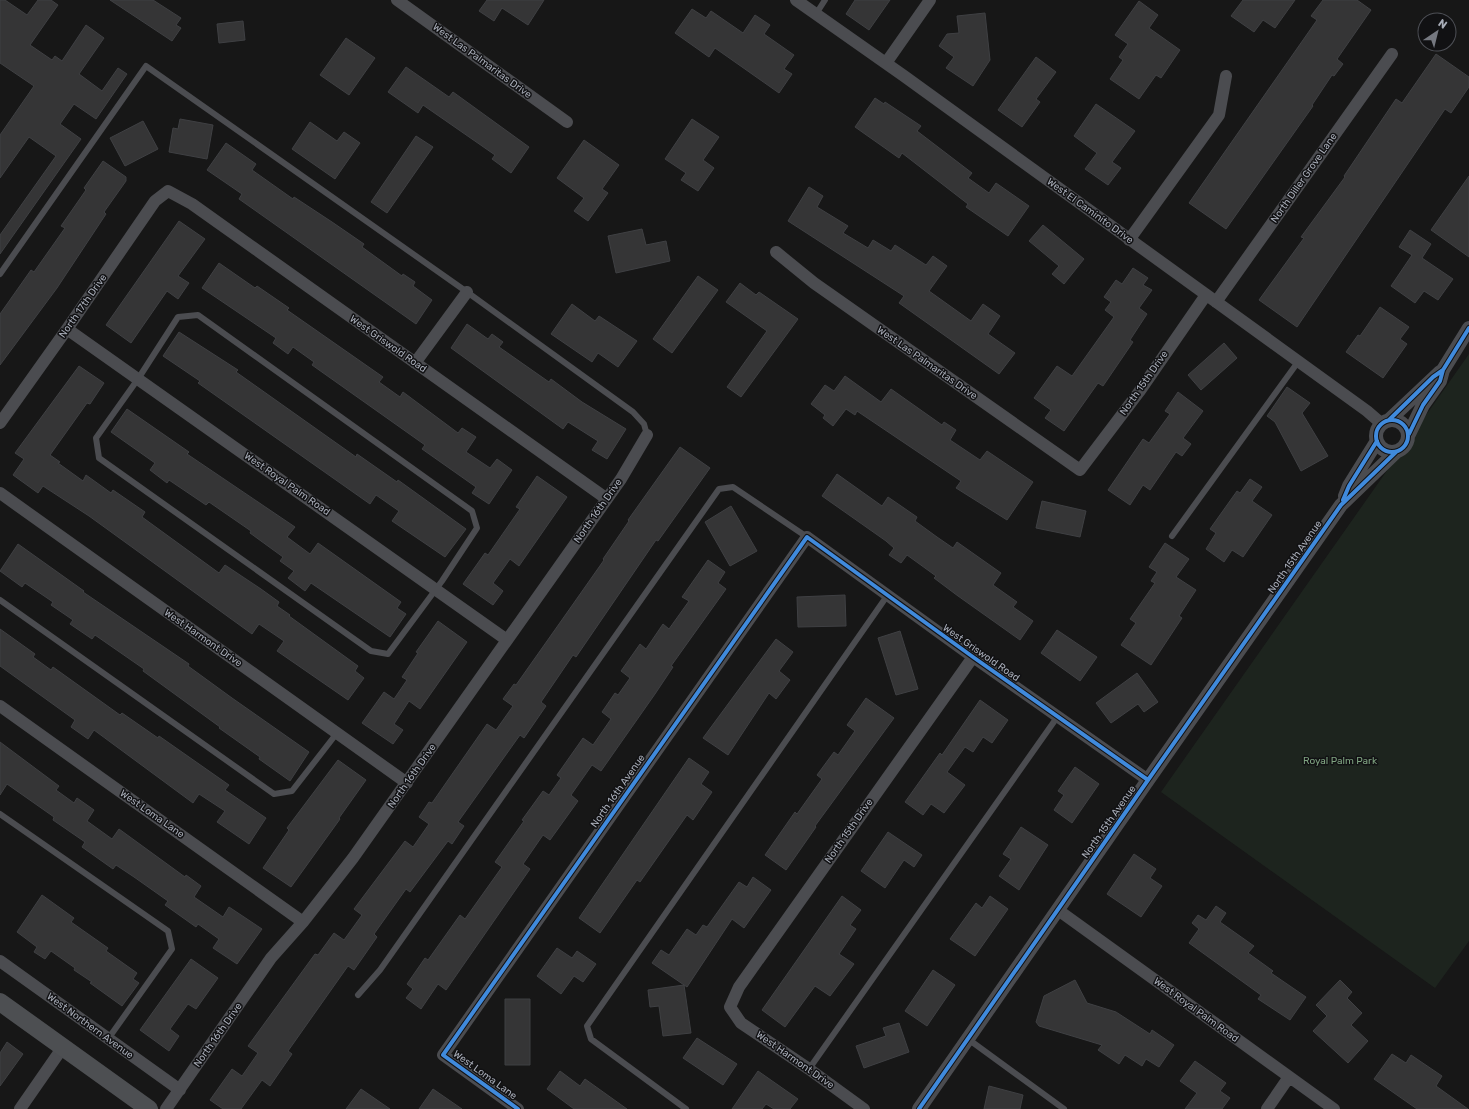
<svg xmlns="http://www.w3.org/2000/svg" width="1469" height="1109" viewBox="0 0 1469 1109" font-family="Rubik,sans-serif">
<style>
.green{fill:#1d241e}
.building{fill:#353536;stroke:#3f4043}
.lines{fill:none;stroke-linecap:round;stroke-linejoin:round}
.service{stroke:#4b4c50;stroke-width:6}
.minor{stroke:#4b4c50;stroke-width:12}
.tertiary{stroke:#4b4c50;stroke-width:14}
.primary{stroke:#4d4f52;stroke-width:18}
.cycleway-casing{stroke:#111113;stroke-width:6}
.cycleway{stroke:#408adc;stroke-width:4}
.labels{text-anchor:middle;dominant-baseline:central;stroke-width:3;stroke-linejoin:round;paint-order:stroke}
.street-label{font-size:10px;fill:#a8adb8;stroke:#111113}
.park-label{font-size:10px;fill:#7fa381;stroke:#111113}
</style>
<rect width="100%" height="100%" fill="#171717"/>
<path class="green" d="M1469,354v587l-34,47 -274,-196z"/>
<path class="building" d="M0,0h5l22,15 11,-15h13l7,5 -28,40 22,15 3,-4 7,5 24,-36 18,13 -25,36 23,17 16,-23 9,6 -31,45 -22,-15 -14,20 21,15 -81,115v-19l56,-79 -27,-19 -29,41v-43l34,-49 -34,-23z
M110,0h43l28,18 -5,7 5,3 -9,13z
M487,0h57l-16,25 -26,-17 -8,13 -15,-10z
M855,0h35l-21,30 -23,-16z
M1243,0h52l-20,28 -12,-8 -9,12 -23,-16z
M1323,0h34l14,10 -34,49 6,5 -9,12 -2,-1 -20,30 1,1 -87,123 -37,-26 128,-183 -6,-4z
M1139,1l19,14 -9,13 31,22 -19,28 -5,-3 -17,24 -29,-20 13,-19 -4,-3 9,-13 -13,-9z
M692,9l14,9 5,-7 32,22 12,-18 15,10 -6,9 30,21 -10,14 8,5 -13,19 -64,-45 -6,9 -34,-24z
M985,13l5,47 -17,26 -27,-18 8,-11 -15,-11 8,-12 12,-1 -2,-17z
M243,21l2,19 -26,3 -2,-19z
M346,38l29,20 -26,37 -29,-20z
M1436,54l33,23v10l-18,26 -6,-4 -148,218 -38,-27 45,-62 -3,-1 44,-60 -1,-1 52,-77 6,4z
M1036,57l20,15 -20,27 4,3 -18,25 -24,-17z
M406,67l43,30 4,-5 76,55 -18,26 -19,-14 3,-4 -72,-50 -5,8 -30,-21z
M875,98l9,6 1,-2 36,24 -4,5 55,42 -4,5 21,15 7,-10 33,23 -21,30 -42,-29 2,-3 -66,-51 -3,5 -44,-31z
M1096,104l39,27 -23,31 9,6 -13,17 -23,-16 12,-16 -23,-17z
M180,119l33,6 -6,34 -38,-7 4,-24 5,1z
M692,119l27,18 -16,23 11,8 -16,23 -17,-11 5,-7 -21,-14z
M143,121l15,28 -33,17 -15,-28z
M310,122l27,19 7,-9 16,11 -25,36 -43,-30z
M416,136l17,11 -46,66 -16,-11z
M584,140l35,25 -17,24 6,4 -20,28 -14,-10 10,-13 -27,-20z
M226,143l30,21 -4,6 41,29 1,-2 38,25 32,22 -2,3 40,29 1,-2 12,8 -2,4 19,14 -16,24 -177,-125 3,-5 -35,-24z
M103,161l23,16v4l-22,31 2,2 -49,74 -57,77v-51l31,-44 3,2 31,-44 -4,-2 25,-36 -2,-2z
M1469,176v81l-38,-27z
M809,187l14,9 -6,11 31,19 -5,7 25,15 5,-8 18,11 4,-6 31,20 7,-9 14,10 -18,25 42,30 12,-17 17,12 -12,18 27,19 -16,21 -100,-71 5,-7 -116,-75z
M179,221l26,18 -27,37 11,7 -11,16 -11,-8 -36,52 -25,-18z
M1043,225l41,34 -20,25 -12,-10 7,-8 -30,-25z
M642,229l4,16 20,-4 4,20 -54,12 -8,-37z
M1410,230l21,14 -9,14 31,21 -15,21 -14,-9 -9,12 -24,-17 21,-31 -13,-8z
M219,263l36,25 2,-2 32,22 -2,2 96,67 -4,5 21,15 3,-5 55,41 4,-5 14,9 -10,15 24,16 7,-9 15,11 -23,34 -17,-11 4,-6 -54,-38 3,-4 -113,-80 2,-3 -21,-15 -5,7 -15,-11 3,-5 -74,-50z
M1133,268l15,10 -5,7 9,5 -13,18 8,6 -17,26 3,2 -30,44 -5,-3 -34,48 -19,-13 6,-8 -17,-12 23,-32 15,10 42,-59 -9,-7 6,-8 -7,-5 12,-17 6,4z
M698,276l20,14 -46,63 -19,-14z
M740,283l16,12 3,-3 39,27 -57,78 -14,-10 40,-56 -41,-29z
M572,304l23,17 4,-5 38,25 -19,26 -20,-14 -6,9 -41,-28z
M1380,307l29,20 -9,12 7,5 -24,34 -37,-26 12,-17 2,1z
M467,324l21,15 4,-5 11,8 -4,5 50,35 2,-3 31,23 44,27 -19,30 -15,-9 6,-9 -30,-19 -5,7 -112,-81z
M179,332l59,38 -2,2 120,85 1,-3 40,28 1,-2 68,49 -21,28 -53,-36 7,-10 -23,-16 -6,9 -172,-121 2,-2 -37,-25z
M1224,343l13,15 -36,32 -13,-15z
M79,366l25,17 -14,21 -3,-1 -37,52 10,7 -2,1 25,18 3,-6 25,18 2,-3 32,22 -3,5 77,56 6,-8 36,24 18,13 -2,4 13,9 -1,1 69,50 -3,5 9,7 -16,22 -71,-49 7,-10 -25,-17 -7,10 -163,-118 -46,-30 -5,7 -25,-18 11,-16 -9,-6z
M845,376l36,26 10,-13 51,36 2,-3 12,8 -6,10 30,20 7,-9 46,31 -26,38 -51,-32 5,-7 -104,-70 -2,4 -9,-6 -13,17 -10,-8 2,-3 -14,-11 14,-19 9,6z
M1287,387l23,16 -8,10 26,43 -27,15 -26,-49 -8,-6z
M1178,392l25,19 -20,27 8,6 -9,12 -6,-4 -26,38 -7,-5 -13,20 -22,-15 35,-51 6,4 21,-29 -5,-3z
M127,409l62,43 -2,2 108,73 -8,10 23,17 8,-11 83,59 -4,6 9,6 -16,23 -79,-54 -6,8 -17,-13 6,-7 -14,-10 3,-4 -33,-24 1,-2 -42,-29 -3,3 -37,-25 -2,3 -17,-13 5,-7 -44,-31z
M680,447l30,21 -52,73 -2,-1 -80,117 -3,-2 -32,47 5,4 -22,32 -4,-3 -62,87 6,4 -12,18 -4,-3 -38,51 -4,-3 -32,45 3,3 -23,33 -6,-4 -60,85 4,3 -22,32 -8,-6 -21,29h-18l-13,-9 22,-31 10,7 16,-23 -10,-7 67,-92 3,1 16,-22 10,7 18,-25 -8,-6 51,-68 8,6 16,-23 -10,-7 10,-15 3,1 55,-79 9,6 17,-24 -10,-7 11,-15 2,1 55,-78 33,-47 -1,-1 26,-38 -1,-1z
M837,474l45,32 6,-9 29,20 -2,4 22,16 16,11 4,-6 44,31 -8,12 24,17 -4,5 20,14 -13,19 -62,-44 -24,-18 2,-2 -29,-21 -6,8 -12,-8 5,-7 -8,-7 -64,-45z
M537,476l30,21 -48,69 -9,-7 -17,24 10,8 -10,14 -30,-21 22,-31 3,2 32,-46 -4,-2z
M1250,479l12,8 -10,14 20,14 -29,42 -11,-7 -8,12 -18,-13 10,-16 -6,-4 27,-38 3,2z
M1042,501l44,10 -6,26 -44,-9z
M731,506l26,45 -27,15 -25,-44z
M1165,543l24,16 -13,18 20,13 -17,26 3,2 -31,47 -30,-20 15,-22 -6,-4 25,-36 -4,-2 6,-9 -8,-5z
M18,544l66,47 -1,1 106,72 -1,2 44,32 77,54 -19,29 -31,-22 1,-2 -41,-29 1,-1 -77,-56 1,-2 -49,-34 -3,4 -22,-15 3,-4 -22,-15 2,-3 -28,-19 -3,4 -22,-16z
M708,560l17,12 -7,11 8,6 -55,77 2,1 -18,27 -54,77 -9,-6 -21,30 7,6 -28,39 -7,-5 -20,29 7,5 -84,121 -8,-6 -17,25 -15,-11 7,-9 -6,-5 18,-26 3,2 32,-45 5,4 37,-52 -7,-5 29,-41 -2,-1 21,-29 6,4 12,-17 -4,-3 26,-37 10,7 18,-26 -9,-7 13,-19 3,2 12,-17 -9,-7 19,-27 6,5 17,-25 6,5 20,-28 -7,-4z
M845,595l1,31 -48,1 -1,-30z
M438,621l29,21 -47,67 -11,-8 -15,23 9,6 -10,14 -31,-21 22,-31 10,7 13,-19 -5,-3 16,-24 -2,-1z
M0,629l35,25 -2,3 18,13 2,-3 67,48 2,-2 36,25 1,-2 70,49 -4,5 41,28 -17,26 -32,-22 8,-11 -26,-17 -6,9 -99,-73 -6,9 -17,-12 4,-7 -75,-54z
M1057,630l40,27 -17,24 -39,-28z
M900,631l18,58 -22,6 -18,-57z
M776,639l17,13 -14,19 11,9 -14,19 -7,-6 -41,62 -25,-17z
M1137,673l21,29 -14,10 -6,-8 -27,19 -15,-20z
M866,698l28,20 -79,108 1,1 -30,43 -21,-15 30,-43 2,2 25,-35 -5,-4 17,-23 4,3 17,-24 -8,-6z
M980,700l28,20 -16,23 -9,-6 -10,15 -8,-5 -18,25 18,13 -21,28 -13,-9 -8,11 -18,-13 35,-49 2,2z
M0,742l59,44 -3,4 18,13 3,-5 17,12 -7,11 25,18 7,-10 66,48 1,-2 15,11 -7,11 29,20 6,-10 33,22 -25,35 -24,-16 6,-9 -21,-15 -2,3 -31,-22 3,-4 -34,-24 -18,-12 -3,4 -31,-22 3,-5 -32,-22 1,-3 -47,-33 -7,11z
M689,758l20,14 -8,12 11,8 -19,28 -6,-5 -47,67 -3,-2 -37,53 -21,-15z
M338,760l28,20 -27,38 1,1 -49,68 -28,-19 26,-38 -2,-2z
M1075,767l24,17 -27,39 -18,-13 10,-15 -6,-4z
M1021,827l27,18 -29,45 -20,-14 12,-17 -8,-5z
M888,832l34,23 -8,12 -10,-7 -19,28 -24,-17z
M1134,854l22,15 -6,9 12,8 -21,31 -34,-23z
M753,877l18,13 -27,38 -12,-9 -45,68 -35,-24 9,-13 8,5 18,-26 9,6 7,-10 4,2 32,-45 8,5z
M42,895l32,23 -3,4 37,26 -2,3 31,22 -4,6 6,4 -17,23 -32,-23 2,-1 -18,-12 1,-2 -24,-17 -6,8 -11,-7 3,-5 -20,-15z
M842,896l19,14 -11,15 6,4 -17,25 15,10 -24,32 -15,-10 -30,41 -23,-17z
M990,896l18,13 -33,47 -25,-17 26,-36 6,5z
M1216,906l10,7 -6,9 34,24 -6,7 25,18 -2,2 35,24 -16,23 -32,-21 3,-4 -72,-52 10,-14 -7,-6 6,-8 8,5z
M557,948l15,10 5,-7 19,13 -13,18 -9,-6 -13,18 -24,-18z
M191,959l27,19 -22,31 -8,-5 -18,25 9,7 -10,15 -29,-21z
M933,970l22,15 -28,41 -22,-15z
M1075,980l12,23 29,9 34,22 2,-4 22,15 -15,22 -13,-8 -4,7 -17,-11 -6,9 -21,-14 4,-5 -63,-19 -3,-4 8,-26z
M1340,980l12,12 -5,6 15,15 -11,12 17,16 -20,22 -35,-32 14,-15 -11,-11z
M684,985l7,48 -28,3 -4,-30 -9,1 -2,-17z
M505,999h25v66h-25z
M899,1023l10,29 -45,16 -8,-22 30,-10 -3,-8z
M697,1038l40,26 -14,21 -40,-27z
M7,1042l16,12 -23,32v-33z
M1392,1054l14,9 5,-8 31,21 -6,10 32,23h-51l-43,-30z
M1195,1061l31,22 -6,8 10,7 -8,11h-37l12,-16 -17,-12z
M560,1071l20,15 5,-7 42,30h-53l-27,-20z
M758,1071l40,28 -8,10h-16l-8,-5 -4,5h-30z
M989,1086l34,9 -3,14h-36z
M361,1089l29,20h-44z
M433,1089l29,20h-43z"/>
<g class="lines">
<path class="service" d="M816,14l9,-14
M0,274l146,-208 321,226 166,120 11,12 3,11
M198,315l274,196 5,17 -35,53 -54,73 -17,-3 -272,-193 -3,-20 42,-59 40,-62z
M1172,536l126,-174
M0,600l274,194 18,-3 45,-58
M0,814l168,117 4,18 -64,90
M358,995l22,-25 339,-481 14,-2 74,50
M968,1039l96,70
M809,1069l249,-353
M686,1109l-95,-70 -4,-13 300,-430"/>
<path class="minor" d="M397,0l170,122
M796,0l108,76 463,335 15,13
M886,63l44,-63
M1129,240l90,-125 7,-39
M776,252l38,31 266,187 59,-78 67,-97
M1216,302l176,-248
M67,329l440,311
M415,363l52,-71
M0,423l67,-94 88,-128 13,-10 24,13 415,295
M0,493l407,290
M0,706l303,216
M1058,910l276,199
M0,961l180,129
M20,1109l43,-62
M166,1109l105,-151 32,-36 50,-64 268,-379 26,-44
M518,1109l-75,-54 364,-518 166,120 175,123
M864,1109l-55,-40 -68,-46 -11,-16 9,-20 234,-330
M1267,1109l22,-32"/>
<path class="tertiary" d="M1376 436a16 16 0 1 1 32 0a16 16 0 1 1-32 0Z
M1389,420l51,-48
M1409,434l14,-29 17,-24 3,-11 26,-42
M1345,496l4,-10 28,-45
M919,1109l229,-329 193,-275 55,-53"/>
<path class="primary" d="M0,1002l149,107"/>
<g class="cycleway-casing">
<path id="cycleway" d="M1376 436a16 16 0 1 1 32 0a16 16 0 1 1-32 0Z
M1389,420l44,-43 10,-7
M1409,434l14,-29 17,-24 3,-11 26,-42
M1343,500l6,-14 28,-45
M518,1109l-75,-54 364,-518 166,120 175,123
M919,1109l229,-329 193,-275 55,-53"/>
</g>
<use href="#cycleway" class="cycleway"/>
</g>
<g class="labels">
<g class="street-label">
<text transform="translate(482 61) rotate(36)">West Las Palmaritas Drive</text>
<text transform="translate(1304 178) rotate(-55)">North Diller Grove Lane</text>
<text transform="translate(1090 211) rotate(36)">West El Caminito Drive</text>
<text transform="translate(83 306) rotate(-55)">North 17th Drive</text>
<text transform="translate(388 344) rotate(35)">West Griswold Road</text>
<text transform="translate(927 363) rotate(35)">West Las Palmaritas Drive</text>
<text transform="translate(1144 383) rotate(-55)">North 15th Drive</text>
<text transform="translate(287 484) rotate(35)">West Royal Palm Road</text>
<text transform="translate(598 511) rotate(-55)">North 16th Drive</text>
<text transform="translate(1295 557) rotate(-55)">North 15th Avenue</text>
<text transform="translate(203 638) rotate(35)">West Harmont Drive</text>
<text transform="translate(981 653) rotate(35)">West Griswold Road</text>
<text transform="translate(412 776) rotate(-55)">North 16th Drive</text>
<text transform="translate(618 791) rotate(-55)">North 16th Avenue</text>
<text transform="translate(152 814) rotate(35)">West Loma Lane</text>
<text transform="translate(1109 822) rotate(-55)">North 15th Avenue</text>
<text transform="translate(849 831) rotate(-55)">North 15th Drive</text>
<text transform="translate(1196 1010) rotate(36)">West Royal Palm Road</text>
<text transform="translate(90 1026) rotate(36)">West Northern Avenue</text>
<text transform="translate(218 1035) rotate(-55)">North 16th Drive</text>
<text transform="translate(795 1060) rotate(35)">West Harmont Drive</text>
<text transform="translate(485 1075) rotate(36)">West Loma Lane</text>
</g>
<g class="park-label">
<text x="1340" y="761">Royal Palm Park</text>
</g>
</g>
<g transform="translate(1437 32) rotate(35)"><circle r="19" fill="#111113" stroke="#4d4f55"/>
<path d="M0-3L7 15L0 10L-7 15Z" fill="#757880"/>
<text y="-6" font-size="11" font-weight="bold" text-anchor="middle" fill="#a8adb8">N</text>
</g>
</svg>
